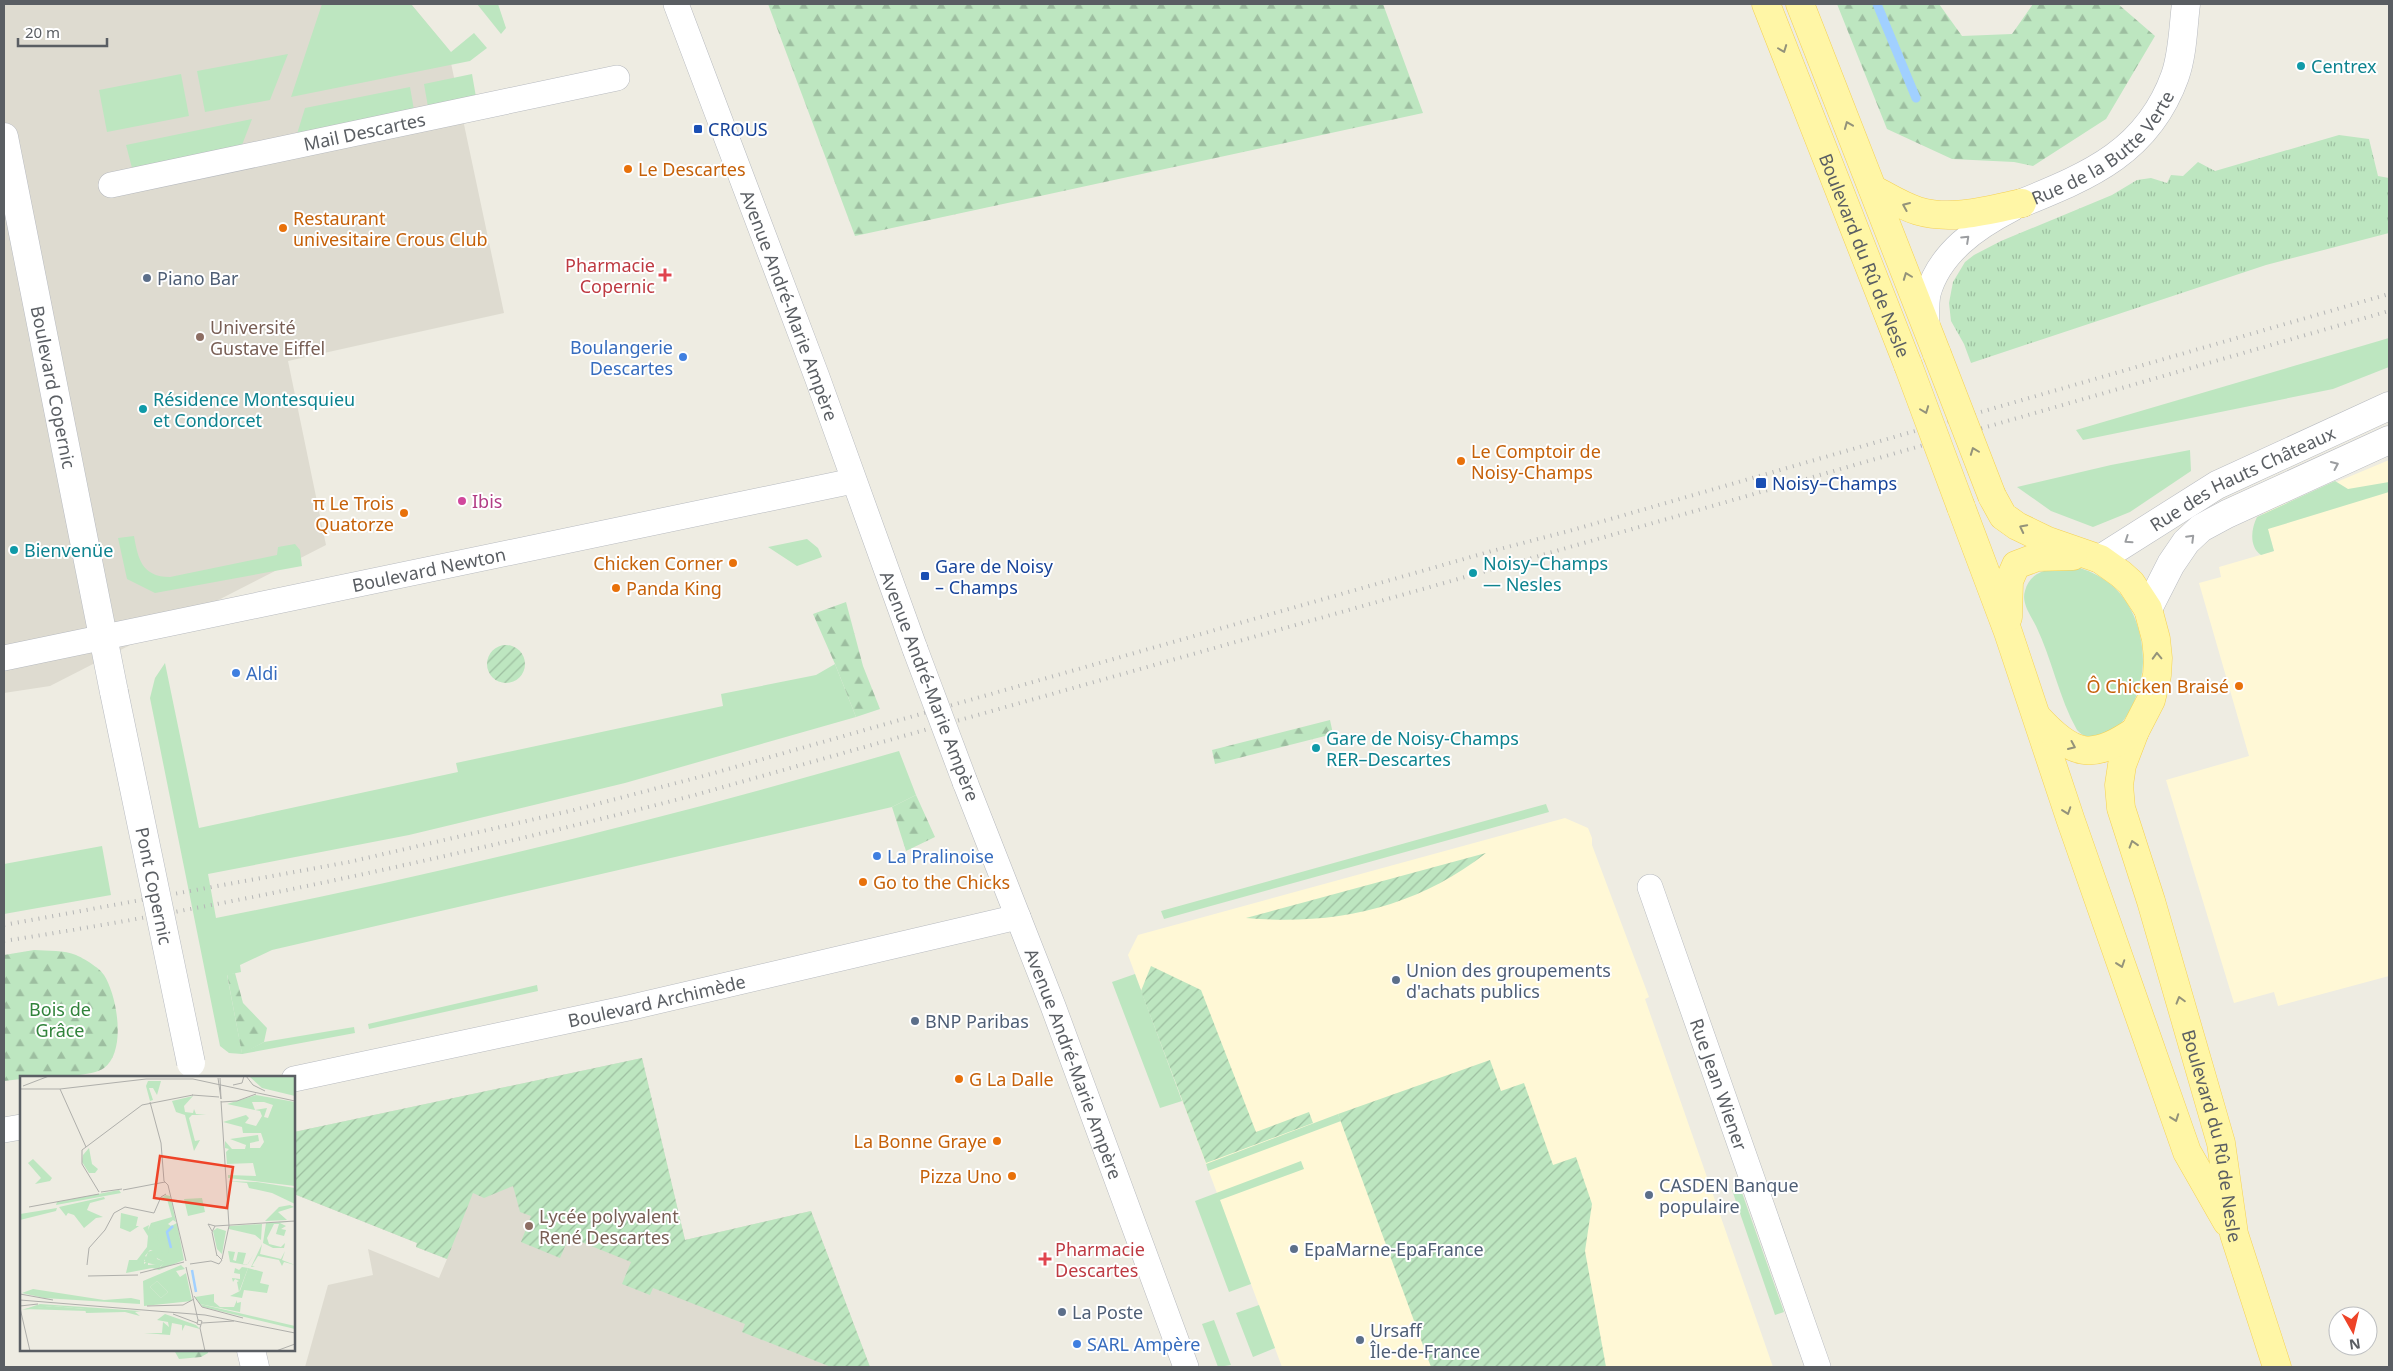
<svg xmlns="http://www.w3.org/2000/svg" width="2393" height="1371" viewBox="0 0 2393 1371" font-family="'Noto Sans',sans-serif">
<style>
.commercial{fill:#fff8d6}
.education{fill:#dedbd0}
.grass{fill:#bde6c0}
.forest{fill:url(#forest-firs)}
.park{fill:url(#park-tufts)}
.garden{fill:url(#garden-furrows)}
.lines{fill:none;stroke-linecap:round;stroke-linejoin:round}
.stream{stroke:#a1d0ff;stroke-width:9}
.street-casing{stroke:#b7babf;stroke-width:26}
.secondary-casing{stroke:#b8bbc1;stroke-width:29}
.primary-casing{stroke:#f5d154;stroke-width:29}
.street{stroke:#fff;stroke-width:25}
.secondary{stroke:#fff;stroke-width:28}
.primary{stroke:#fff6a6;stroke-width:28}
.rail{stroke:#b5b6b6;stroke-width:4;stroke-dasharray:1 6;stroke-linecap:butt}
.street-bridge-casing{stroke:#b7babf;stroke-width:26;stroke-linecap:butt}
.secondary-bridge-casing{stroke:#b8bbc1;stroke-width:29;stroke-linecap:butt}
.primary-bridge-casing{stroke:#f5d154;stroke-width:29;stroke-linecap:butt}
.street-bridge{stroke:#fff;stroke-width:25}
.secondary-bridge{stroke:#fff;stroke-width:28}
.primary-bridge{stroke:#fff6a6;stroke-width:28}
.oneway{stroke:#94937a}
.oneway2{stroke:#9c9ea1}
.culture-dot{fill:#0f9aa8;stroke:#fff;stroke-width:2}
.transit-dot{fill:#1a4fb4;stroke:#fff;stroke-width:2}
.food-dot{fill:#e8710a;stroke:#fff;stroke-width:2}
.health-dot{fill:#e0444e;stroke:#fff;stroke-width:2}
.service-dot{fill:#5c6f8a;stroke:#fff;stroke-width:2}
.education-dot{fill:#8d6e63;stroke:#fff;stroke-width:2}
.shop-dot{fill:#3f7fe0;stroke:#fff;stroke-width:2}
.hotel-dot{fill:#d1479c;stroke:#fff;stroke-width:2}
.labels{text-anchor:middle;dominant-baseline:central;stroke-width:4;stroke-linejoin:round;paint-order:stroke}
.culture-label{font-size:18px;fill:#0d838f;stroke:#fff;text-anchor:start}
.transit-label{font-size:18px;fill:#164399;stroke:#fff;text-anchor:start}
.street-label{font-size:18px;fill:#5a5e63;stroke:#fff}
.food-label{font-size:18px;fill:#c56008;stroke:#fff;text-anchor:start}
.health-label{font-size:18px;fill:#be3a42;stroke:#fff;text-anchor:end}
.service-label{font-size:18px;fill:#4e5e75;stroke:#fff;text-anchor:start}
.education-label{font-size:18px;fill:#785e54;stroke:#fff;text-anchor:start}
.shop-label{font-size:18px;fill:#366cbe;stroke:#fff;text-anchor:start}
.hotel-label{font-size:18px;fill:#b23c85;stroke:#fff;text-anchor:start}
.park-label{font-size:18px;fill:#31833b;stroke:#fff}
.inset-river{fill:none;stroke:#a1d0ff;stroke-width:2.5}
.inset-road{fill:none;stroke:#afafab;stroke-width:1}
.view{fill:#ee4328;fill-opacity:0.15;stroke:#ee4328;stroke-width:2.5}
.inset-edge{fill:none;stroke:#5a5e63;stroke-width:2.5}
</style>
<defs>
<pattern id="forest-firs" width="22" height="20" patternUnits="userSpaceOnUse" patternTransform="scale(1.25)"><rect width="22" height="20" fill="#bde6c0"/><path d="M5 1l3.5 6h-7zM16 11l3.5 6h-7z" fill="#9dbea0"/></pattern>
<pattern id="park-tufts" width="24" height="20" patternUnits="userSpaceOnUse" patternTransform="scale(1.25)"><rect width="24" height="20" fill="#bde6c0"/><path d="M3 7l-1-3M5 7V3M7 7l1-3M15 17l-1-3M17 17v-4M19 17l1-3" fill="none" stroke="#9dbea0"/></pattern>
<pattern id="garden-furrows" width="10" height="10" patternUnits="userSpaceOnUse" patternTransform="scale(1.25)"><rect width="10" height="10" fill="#bde6c0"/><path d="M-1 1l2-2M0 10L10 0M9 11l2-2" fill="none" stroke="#9dbea0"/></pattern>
</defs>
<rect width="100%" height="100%" fill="#eeece2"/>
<path class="commercial" d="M2389,460v516l-111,30 -4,-14 -40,11 -68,-223 83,-24 -50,-173 22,-6 -2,-10 55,-16 -11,-38z
M1565,818l23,10 4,10v7l57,152 -4,2 128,368h-491l-154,-412 10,-20z"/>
<path class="education" d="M4,4h407l37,45 56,264 -216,48 38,184 -276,141 -46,7z
M642,1058l43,182 126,-29 59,156h-565l23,-82 45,-10 -5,-26 71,29 8,-19 -31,-12 1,-4 -123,-49v-62z"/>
<path class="grass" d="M322,4h89l40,48 23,-19 13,15 -17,13 -179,36z
M477,4h21l8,24 -5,6z
M288,54l-18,46 -65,12 -8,-41z
M181,74l8,42 -82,16 -8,-42z
M472,74l4,23 -48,10 -4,-23z
M410,87l4,23 -117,24 8,-26z
M252,119l-10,26 -110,23 -6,-23z
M2389,338v29l-56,22 -250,51 -7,-10z
M2190,450l1,21 -61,41 -37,15 -42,-16 -34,-24 94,-22z
M2335,481l13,8 41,-7v10l-121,37 6,22 -13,4c-12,-8 -10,-26 -4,-38z
M134,536c4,23 8,41 36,41l107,-22 1,-8 17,-3 5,6 2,16 -147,27 -28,-14 -9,-41z
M807,539l11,9 4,9 -25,9 -29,-19z
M2076,567c24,6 44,21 55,43 8,15 12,35 12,52 -1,28 -17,76 -50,75 -8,0 -11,-2 -16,-7 -18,-32 -25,-71 -41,-104 -5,-10 -15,-23 -11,-35 6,-24 32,-23 51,-24z
M165,663l34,165 259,-56 -2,-9 267,-57 -2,-12 95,-19 19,-11 21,53 -231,66 -216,52 -201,39 8,44c230,-45 458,-102 683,-167l17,44 -24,12 -620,143 -32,15 1,7 -14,3 15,78 22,-11 90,-15 1,6 -113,21 -13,-1 -9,-7 -70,-348 5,-20z
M1546,804l3,8 -385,107 -3,-8z
M102,846l9,49 -107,19v-50z
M1135,974l47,127 -22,7 -48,-126z
M537,985l1,6 -169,38 -1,-5z
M1338,1114l3,7 -133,50 -2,-7z
M1301,1161l3,8 -84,31 31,84 -22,8 -34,-91z
M1740,1187l44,125 -9,3 -43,-125z
M1259,1305l16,43 -22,9 -17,-44z
M1214,1320l17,45 -13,2 -16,-43z"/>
<path class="forest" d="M768,4h615l40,109 -568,123z
M1837,4h102l23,32 50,-2 21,-30h85l37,32 -49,83 -73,47 -19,-4 -62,-3 -65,-30z
M846,602l17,64 17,43 -24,8 -21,-53 -22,-50z
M1330,720l3,14 -118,30 -3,-14z
M916,795l19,42 -29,14 -14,-44z
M34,950c13,1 31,0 42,5 7,3 24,13 28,20 13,20 23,76 0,93 -13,10 -65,9 -83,9v2l-17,2v-126z
M235,973l8,30 24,25 -3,14 -22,12 -15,-80z
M174,1350h34v3l-7,4 -22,2z"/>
<path class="park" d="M2339,135l30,4 9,37 11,2v55l-123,32 -295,98 -7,-19 -13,-23 -2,-18 4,-21 12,-20 9,-7 27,-14 111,-46 25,-15 14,-2 16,5 4,-8 12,1 15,-14 17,9z"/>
<path class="garden" d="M487 664a19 19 0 1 1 38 0a19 19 0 1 1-38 0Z
M1486,853c-70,55 -152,73 -240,65z
M1151,966l50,24 55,142 53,-20 4,11 -107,40 -65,-172z
M642,1058l43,182 126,-29 59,156h-39l-89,-35 3,-8 -92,-36 -3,7 -28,-11 9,-22 -62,-25 -9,21 -39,-16 10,-26 -11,-4 -7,-26 -29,12 -11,-5 -26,66 -31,-12 1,-4 -123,-49v-62z
M1490,1060l11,31 23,-8 29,82 23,-8 16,47 -7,47 21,116h-175l-93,-253z"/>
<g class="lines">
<path class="stream" d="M1877,4l39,94"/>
<g class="street-casing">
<g id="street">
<path id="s1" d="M676,4l141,373 98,272"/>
<path id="s2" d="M111,185l506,-107"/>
<path d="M1927,328c0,-11 -1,-24 1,-34 11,-41 49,-67 84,-85"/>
<path id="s3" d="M4,658l849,-177"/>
<path id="s4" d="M965,782l88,224 133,361"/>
<path id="s5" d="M1650,887l168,480"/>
<path id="s6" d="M294,1079l334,-71 390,-91"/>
<path d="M4,1130l17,-3"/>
</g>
</g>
<g class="secondary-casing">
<g id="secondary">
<path id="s7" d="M4,137l110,555"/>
<path id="s8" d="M2022,203c69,-28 126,-52 153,-127 8,-23 8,-49 11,-72"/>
<path id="s9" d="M2100,559l117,-74 172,-79"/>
<path d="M2148,609l23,-45 15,-22 15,-14 26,-14 162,-74"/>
<path d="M251,1350l4,17"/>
</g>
</g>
<g class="primary-casing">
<g id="primary">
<path id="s10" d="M1766,4l142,361"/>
<path d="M1800,4l137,350"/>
<path d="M1873,189c15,8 29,17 45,22 34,10 71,-1 104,-8"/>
<path id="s11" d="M1992,496l11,20 14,10 31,15 52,18 21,15 10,9 17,26 8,30 2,19 -1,17 -6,25 -16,31 -13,34 -3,20 2,23 30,93 70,242 13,91 43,133"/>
<path d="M1961,507l47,125 63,189 116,331 40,70"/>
<path d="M2008,617l1,-36 7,-16 21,-8 36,-1"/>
<path d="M2038,718c35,38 54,43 97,13"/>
</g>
</g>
<use href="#street" class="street"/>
<use href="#secondary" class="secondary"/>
<use href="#primary" class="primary"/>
<path class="rail" d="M4,925l345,-63 225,-52 133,-35 785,-224 77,-20 820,-237
M4,941c233,-36 463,-87 691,-146l802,-227 892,-257"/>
<g class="street-bridge-casing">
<path id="street-bridge" d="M915,649l50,133"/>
</g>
<g class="secondary-bridge-casing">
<g id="secondary-bridge">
<path id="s12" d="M114,692l77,371"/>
</g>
</g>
<g class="primary-bridge-casing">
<path id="primary-bridge" d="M1937,354l55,142
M1908,365l53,142"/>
</g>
<use href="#street-bridge" class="street-bridge"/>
<use href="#secondary-bridge" class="secondary-bridge"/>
<use href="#primary-bridge" class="primary-bridge"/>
</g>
<defs><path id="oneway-chevron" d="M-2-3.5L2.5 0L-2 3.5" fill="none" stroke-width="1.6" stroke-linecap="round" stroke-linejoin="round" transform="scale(1.25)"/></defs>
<g class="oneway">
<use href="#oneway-chevron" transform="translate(1783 49) rotate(69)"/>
<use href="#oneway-chevron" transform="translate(1848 125) rotate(-112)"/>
<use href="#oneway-chevron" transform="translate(1906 206) rotate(-157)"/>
<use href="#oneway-chevron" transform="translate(1907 276) rotate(-111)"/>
<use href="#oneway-chevron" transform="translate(1925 410) rotate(69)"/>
<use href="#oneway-chevron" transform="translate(1974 451) rotate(-111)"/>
<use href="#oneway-chevron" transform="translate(2023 528) rotate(-153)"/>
<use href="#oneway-chevron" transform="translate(2157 656) rotate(-92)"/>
<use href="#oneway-chevron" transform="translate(2072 746) rotate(24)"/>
<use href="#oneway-chevron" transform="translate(2067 811) rotate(71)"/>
<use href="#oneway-chevron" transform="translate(2133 844) rotate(-107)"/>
<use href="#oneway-chevron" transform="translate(2121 964) rotate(71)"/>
<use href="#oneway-chevron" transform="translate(2180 1000) rotate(-106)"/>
<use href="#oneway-chevron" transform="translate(2175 1118) rotate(70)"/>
</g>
<g class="oneway2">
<use href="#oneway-chevron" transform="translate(1966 239) rotate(-43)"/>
<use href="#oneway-chevron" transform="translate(2335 465) rotate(-24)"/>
<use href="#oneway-chevron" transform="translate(2191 538) rotate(-45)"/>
<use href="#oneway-chevron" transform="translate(2128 540) rotate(146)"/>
</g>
<g class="culture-dot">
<circle cx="2301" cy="66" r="5"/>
<circle cx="143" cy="409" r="5"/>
<circle cx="14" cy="550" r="5"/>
<circle cx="1473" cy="573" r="5"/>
<circle cx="1316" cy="748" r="5"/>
</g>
<g class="transit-dot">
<rect x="693" y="124" width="10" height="10" rx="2.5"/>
<rect x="1755" y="477" width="12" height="12" rx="2.5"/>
<rect x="920" y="571" width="10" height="10" rx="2.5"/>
</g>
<g class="food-dot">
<circle cx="628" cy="169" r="5"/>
<circle cx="283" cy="228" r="5"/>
<circle cx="1461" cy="461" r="5"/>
<circle cx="404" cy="513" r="5"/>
<circle cx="733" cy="563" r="5"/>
<circle cx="616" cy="588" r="5"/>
<circle cx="2239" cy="686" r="5"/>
<circle cx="863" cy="882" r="5"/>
<circle cx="959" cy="1079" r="5"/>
<circle cx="997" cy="1141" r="5"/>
<circle cx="1012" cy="1176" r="5"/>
</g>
<g class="health-dot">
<path d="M662.5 267.5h5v5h5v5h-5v5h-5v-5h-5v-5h5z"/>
<path d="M1042.5 1251.5h5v5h5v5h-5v5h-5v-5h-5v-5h5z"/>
</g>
<g class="service-dot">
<circle cx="147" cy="278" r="5"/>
<circle cx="1396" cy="980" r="5"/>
<circle cx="915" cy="1021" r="5"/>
<circle cx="1649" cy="1195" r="5"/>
<circle cx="1294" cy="1249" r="5"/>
<circle cx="1062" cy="1312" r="5"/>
<circle cx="1360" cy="1340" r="5"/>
</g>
<g class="education-dot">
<circle cx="200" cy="337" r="5"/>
<circle cx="529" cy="1226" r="5"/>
</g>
<g class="shop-dot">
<circle cx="683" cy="357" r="5"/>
<circle cx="236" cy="673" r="5"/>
<circle cx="877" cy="856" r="5"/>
<circle cx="1077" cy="1344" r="5"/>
</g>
<circle class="hotel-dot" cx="462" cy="501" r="5"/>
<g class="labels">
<g class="culture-label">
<text x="2311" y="66">Centrex</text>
<text x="153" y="399">Résidence Montesquieu<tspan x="153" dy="21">et Condorcet</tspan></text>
<text x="24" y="550">Bienvenüe</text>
<text x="1483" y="563">Noisy–Champs<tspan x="1483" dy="21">— Nesles</tspan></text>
<text x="1326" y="738">Gare de Noisy-Champs<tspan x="1326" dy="21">RER–Descartes</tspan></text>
</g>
<g class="transit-label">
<text x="708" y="129">CROUS</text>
<text x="1772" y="483">Noisy–Champs</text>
<text x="935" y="566">Gare de Noisy<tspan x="935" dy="21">– Champs</tspan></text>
</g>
<g class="street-label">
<text stroke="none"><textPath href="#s2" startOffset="259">Mail Descartes</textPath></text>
<text stroke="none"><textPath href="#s8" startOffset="100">Rue de la Butte Verte</textPath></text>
<text stroke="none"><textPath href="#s10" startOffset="270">Boulevard du Rû de Nesle</textPath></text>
<text stroke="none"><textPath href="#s1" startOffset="322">Avenue André-Marie Ampère</textPath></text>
<text stroke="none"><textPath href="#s7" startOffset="255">Boulevard Copernic</textPath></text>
<text stroke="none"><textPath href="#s9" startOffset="164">Rue des Hauts Châteaux</textPath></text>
<text stroke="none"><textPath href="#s3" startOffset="434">Boulevard Newton</textPath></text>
<text transform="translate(930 686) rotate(69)">Avenue André-Marie Ampère</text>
<text stroke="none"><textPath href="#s12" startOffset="198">Pont Copernic</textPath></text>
<text stroke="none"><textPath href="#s6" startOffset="371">Boulevard Archimède</textPath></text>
<text stroke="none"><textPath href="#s4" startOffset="302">Avenue André-Marie Ampère</textPath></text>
<text stroke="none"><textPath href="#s5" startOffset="209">Rue Jean Wiener</textPath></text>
<text stroke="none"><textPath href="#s11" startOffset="748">Boulevard du Rû de Nesle</textPath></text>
</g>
<g class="food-label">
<text x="638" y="169">Le Descartes</text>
<text x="293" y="218">Restaurant<tspan x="293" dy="21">univesitaire Crous Club</tspan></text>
<text x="1471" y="451">Le Comptoir de<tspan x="1471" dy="21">Noisy-Champs</tspan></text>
<text x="394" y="503" text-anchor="end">π Le Trois<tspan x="394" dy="21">Quatorze</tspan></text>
<text x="723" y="563" text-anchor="end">Chicken Corner</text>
<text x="626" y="588">Panda King</text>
<text x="2229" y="686" text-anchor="end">Ô Chicken Braisé</text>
<text x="873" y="882">Go to the Chicks</text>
<text x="969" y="1079">G La Dalle</text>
<text x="987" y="1141" text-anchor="end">La Bonne Graye</text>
<text x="1002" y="1176" text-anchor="end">Pizza Uno</text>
</g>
<g class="health-label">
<text x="655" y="265">Pharmacie<tspan x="655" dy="21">Copernic</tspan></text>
<text x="1055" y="1249" text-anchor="start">Pharmacie<tspan x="1055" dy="21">Descartes</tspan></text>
</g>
<g class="service-label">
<text x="157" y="278">Piano Bar</text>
<text x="1406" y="970">Union des groupements<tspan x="1406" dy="21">d'achats publics</tspan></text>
<text x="925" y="1021">BNP Paribas</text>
<text x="1659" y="1185">CASDEN Banque<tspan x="1659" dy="21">populaire</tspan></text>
<text x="1304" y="1249">EpaMarne-EpaFrance</text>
<text x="1072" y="1312">La Poste</text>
<text x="1370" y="1330">Ursaff<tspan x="1370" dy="21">Île-de-France</tspan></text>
</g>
<g class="education-label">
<text x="210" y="327">Université<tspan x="210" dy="21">Gustave Eiffel</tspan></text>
<text x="539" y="1216">Lycée polyvalent<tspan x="539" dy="21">René Descartes</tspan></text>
</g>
<g class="shop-label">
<text x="673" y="347" text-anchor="end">Boulangerie<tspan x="673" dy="21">Descartes</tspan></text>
<text x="246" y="673">Aldi</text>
<text x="887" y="856">La Pralinoise</text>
<text x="1087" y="1344">SARL Ampère</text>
</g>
<g class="hotel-label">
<text x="472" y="501">Ibis</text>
</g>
<g class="park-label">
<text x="60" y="1009">Bois de<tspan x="60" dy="21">Grâce</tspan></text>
</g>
</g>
<g transform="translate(20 1076)">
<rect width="275" height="275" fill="#eeece2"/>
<path d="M207,105l30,1 38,6v16l-23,-11 -23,-5 -2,-5zM99,114l2,3 -65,12 1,-3zM270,129l4,2 -16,5 9,8 -22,1 14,-14zM37,132l-1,3 -36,9v-6zM268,146l-8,1 6,3 -5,3 5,1 -2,6 -8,-2 3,-10h-5l-7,14 2,6 12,3 4,-4 -1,5h-11l-10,-5 3,-20zM197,152l9,3 -4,23 -5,-5 -4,-18zM242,168l-2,10 21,5 4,-8 -3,9 13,5 -11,-3 -2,4 -3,-6 -21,-4 -6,10 3,1h-4zM135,173l2,10 8,3 -6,6 1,-2 -16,-4 4,-10zM208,175l7,1 -2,8 3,1 2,-9 8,1 -3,11 4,1 7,-11 -6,10 -2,1 -16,-3zM222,191l6,1 -9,24 -2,-10 2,-1 -4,-2 -2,3 -1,-4 8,1v-5l-6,-1 1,-5 4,2zM137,205l11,11 -7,6 -11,-11zM13,213l71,11 27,-2 9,2v4l-96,-6 -22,-5zM20,228l101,7 -6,1 5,4 -15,-4 -39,1 -1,-4 -32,-3 -31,4zM180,228l95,22v3l-92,-22z" fill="#bde6c0"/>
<path d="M275,0v20l-33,-8 -12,-11zM128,5h13l-4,14 -4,-7h-4l4,12 -3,1 -4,-15zM236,19l39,7v84l-67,-8v-3l28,1 -3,-13 -26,1 -1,-12 3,-3 -4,-1v-7l7,8h13l1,-4 -16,-6 28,-4 1,6 -9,2v5h10l4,-6 -3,-9h-18l-1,-6 -19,-5 23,-7 3,3 -4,5 11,3 6,-10 -2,-5 -33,-7zM232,26h12l9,3 -5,13 -4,-1 3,-9 -12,2zM146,119l4,1 6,26 -3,-2 -5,4 3,2 6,-3 7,37 -25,10 -7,-2 -26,5 3,-13h8l10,-13 1,-11 -5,-8 6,-3 -1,5 3,-7 21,-6 -5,-18 -6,-1zM130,174h4l1,7 9,5 -4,6v-4l-12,1v-4l-4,3v-4l6,-1 -5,-3zM84,121l1,2 -15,4 -3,7 16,7 -7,1 -12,10 -10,-13 -6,-2 -2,3 -7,-9zM182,122l3,14 -17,4 -4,-17zM161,189l4,4 -9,2 4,6 6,-4 6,28 -48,5 -1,-25zM137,205l11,11 -7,6 -11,-11zM228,192l15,4 -3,11 9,2 -2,8 -23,-3 -2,8 -12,-2 10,-5zM194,218v8l6,5h14l3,-7v3l4,-1 -1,10 10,2 -50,-10 -5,-7zM33,230l32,3 2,2 -63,-2zM145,238l31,11 4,4 -15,-4 -3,6v-6l-10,-2 -2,12 -26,-2h18l1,-11 6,5 -1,-5 -11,-2z" fill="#bde6c0" fill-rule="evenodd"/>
<path d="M173,20l-9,10 1,6 8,1 1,-4 2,5 10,1h-14l-3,3 6,23 5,-1 -6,11 -9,-36 -9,-3 -4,-11zM69,72l3,16 6,5 -3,4h-6l-7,-11 1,-7zM13,83l19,19 -2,3 -15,3 6,-6 -13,-15zM101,137l17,4 -2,9h3l-9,6 -10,-4zM137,147l4,3 -4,10 3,10 7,-6 2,13 -6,5 -7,-2 2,-4 5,3 -4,-10 -10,-5 1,-4 5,3 1,-8 -3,-3zM242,148l-1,16 -6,-5 -26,-6v-3z" fill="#bde6c0"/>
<path class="inset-river" d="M151,172l-4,-16 6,-6M172,194l4,22"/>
<path class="inset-road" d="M226,0l7,9 12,6M198,2l3,21 -1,-21M126,3h47l102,22M213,9l9,-2 2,-7M3,10l26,-10M0,13h40l86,-10M40,13l26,58M172,19l27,2M201,25l8,125 -7,33M130,26l11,41 3,38 4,4 18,76M201,26l16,-1 19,-7M103,114l42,-8M79,116l-17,-28v-14l60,-45 51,-10M81,116l21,-3M9,131l70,-13M195,150l80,-5M195,150l-3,6 5,24M192,155l-4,-7 7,2M170,188l21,-3 8,3 3,-4 -5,-5M67,189l2,-17 16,-18 9,-17 11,-6 29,6 7,-16 5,-3M166,191l12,53M120,197l44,-11M68,200l50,-1M0,218l33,6M174,220l8,11 41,11M0,224l185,15 90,18M0,230l18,-2M127,230l36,-1 11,-6M0,232l10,43M153,238l24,9M182,247l32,-2M181,249l-4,-1 1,-4 4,1 -2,7 5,23M256,275l19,-7"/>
<path class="view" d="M140,80l73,11 -6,41 -73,-10z"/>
<rect width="275" height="275" class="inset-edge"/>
</g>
<rect width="2393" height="1371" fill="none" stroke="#5a5e63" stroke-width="10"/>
<g transform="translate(2353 1331) rotate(172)"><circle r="24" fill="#ffffff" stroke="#bdbfc1"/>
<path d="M0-4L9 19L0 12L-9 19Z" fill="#ee4328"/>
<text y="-8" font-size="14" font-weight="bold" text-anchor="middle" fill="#5a5e63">N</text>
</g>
<path d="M18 38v8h89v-8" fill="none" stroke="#5a5e63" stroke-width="2.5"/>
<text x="25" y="38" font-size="15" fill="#5a5e63" stroke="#ffffff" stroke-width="4" paint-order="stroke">20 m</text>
</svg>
